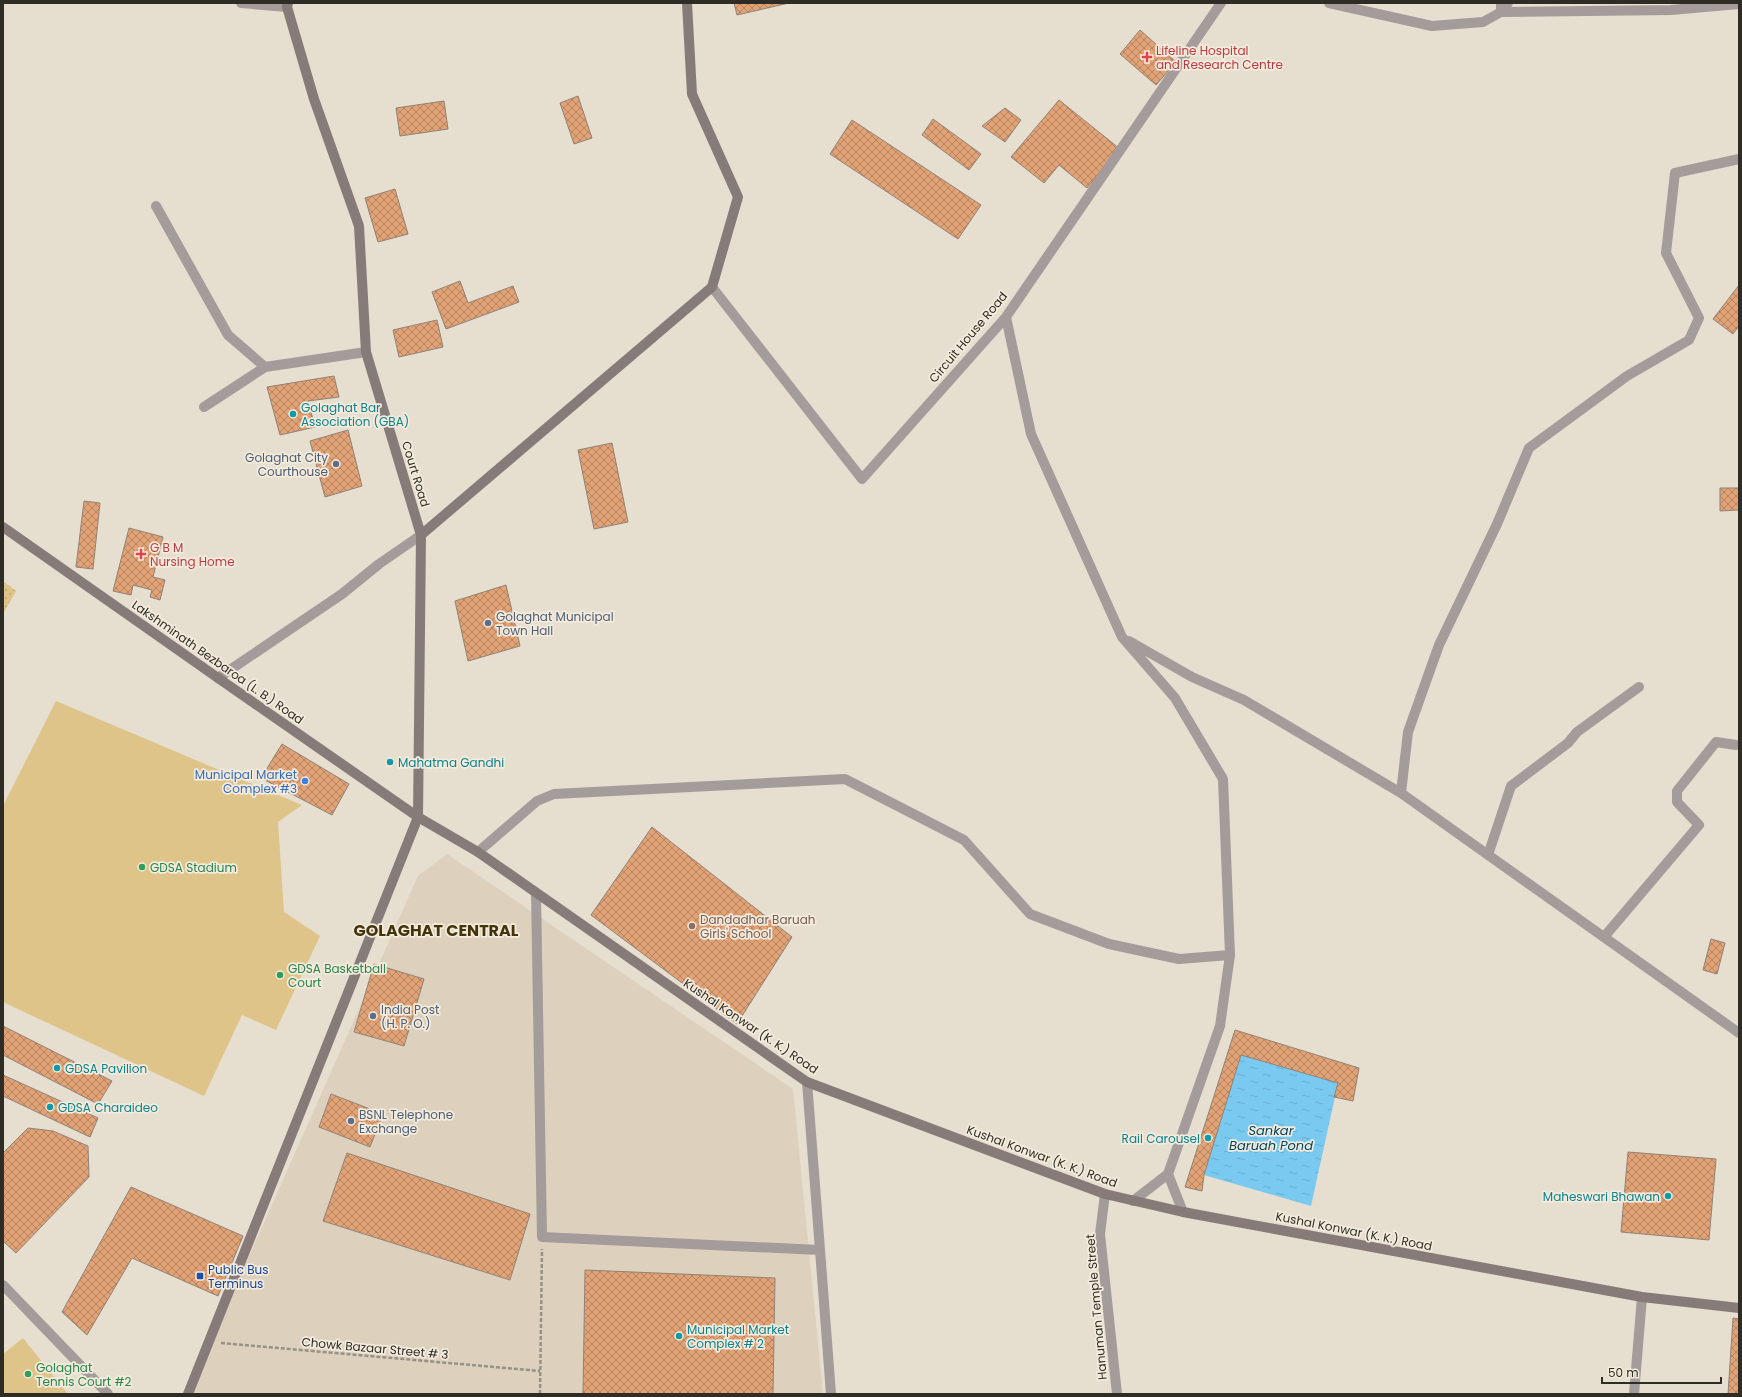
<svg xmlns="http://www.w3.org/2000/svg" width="1742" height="1397" viewBox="0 0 1742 1397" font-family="Poppins,sans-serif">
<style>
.commercial{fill:#ddd0bd}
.grass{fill:url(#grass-dots)}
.pitch{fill:#dfc489}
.water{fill:url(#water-ripples)}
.building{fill:url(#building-cross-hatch);stroke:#908278}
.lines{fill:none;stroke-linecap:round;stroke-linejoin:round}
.path{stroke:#969186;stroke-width:2.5;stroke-dasharray:4 2;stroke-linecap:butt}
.street{stroke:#a49c9a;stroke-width:10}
.secondary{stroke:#877b79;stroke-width:10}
.health-dot{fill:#e0444e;stroke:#f3ebdc;stroke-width:1.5}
.culture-dot{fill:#0f9aa8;stroke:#f3ebdc;stroke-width:1.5}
.service-dot{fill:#5c6f8a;stroke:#f3ebdc;stroke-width:1.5}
.shop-dot{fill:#3f7fe0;stroke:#f3ebdc;stroke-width:1.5}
.leisure-dot{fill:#2e9e5b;stroke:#f3ebdc;stroke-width:1.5}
.education-dot{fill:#8d6e63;stroke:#f3ebdc;stroke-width:1.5}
.transit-dot{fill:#1a4fb4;stroke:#f3ebdc;stroke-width:1.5}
.labels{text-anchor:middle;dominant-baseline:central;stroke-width:3.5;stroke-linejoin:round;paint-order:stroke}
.health-label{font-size:12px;fill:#be3a42;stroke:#f3ebdc;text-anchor:start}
.street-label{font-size:12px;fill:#2f2c26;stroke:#f3ebdc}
.culture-label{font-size:12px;fill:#0d838f;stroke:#f3ebdc;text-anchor:start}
.service-label{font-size:12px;fill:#4e5e75;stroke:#f3ebdc;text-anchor:start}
.shop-label{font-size:12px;fill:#366cbe;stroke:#f3ebdc;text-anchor:end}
.leisure-label{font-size:12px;fill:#27864d;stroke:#f3ebdc;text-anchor:start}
.education-label{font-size:12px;fill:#785e54;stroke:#f3ebdc;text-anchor:start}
.transit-label{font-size:12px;fill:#164399;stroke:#f3ebdc;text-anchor:start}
.water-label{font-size:13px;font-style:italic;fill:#004560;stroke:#f3ebdc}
.district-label{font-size:16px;font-weight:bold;fill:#42340b;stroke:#f3ebdc}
</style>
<defs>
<pattern id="grass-dots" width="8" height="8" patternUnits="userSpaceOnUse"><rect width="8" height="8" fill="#dfc489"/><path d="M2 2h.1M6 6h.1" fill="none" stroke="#c0a976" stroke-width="1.8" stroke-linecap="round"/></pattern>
<pattern id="water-ripples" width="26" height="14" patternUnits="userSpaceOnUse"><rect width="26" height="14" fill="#7ac9f1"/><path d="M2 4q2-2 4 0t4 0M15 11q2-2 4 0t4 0" fill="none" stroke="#6aadce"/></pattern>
<pattern id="building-cross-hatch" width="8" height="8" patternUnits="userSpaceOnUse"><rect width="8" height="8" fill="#e1a275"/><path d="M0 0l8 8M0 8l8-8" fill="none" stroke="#b78460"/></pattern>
</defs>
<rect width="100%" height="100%" fill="#e6decf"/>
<path class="commercial" d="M447,854l346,235 30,305h-635l230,-518z"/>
<path class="grass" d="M3,581l13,10 -13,23z"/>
<path class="pitch" d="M56,701l246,104 -24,17 6,90 36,24 -44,94 -34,-15 -38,81 -201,-94v-196z
M23,1338l45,56h-65v-40z"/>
<path class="water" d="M1241,1055l97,28 -27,123 -107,-31z"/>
<path class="building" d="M734,3h55l-52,12z
M1140,30l36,32 -20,23 -36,-31z
M578,96l14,42 -18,6 -14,-41z
M1059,100l61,49 -33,39 -28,-23 -15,18 -33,-26z
M444,101l4,28 -48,7 -4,-28z
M1005,108l16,12 -16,22 -23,-16z
M933,119l48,35 -12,16 -47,-35z
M852,120l129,85 -23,34 -128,-85z
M395,189l13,45 -30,8 -13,-44z
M460,281l8,22 45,-17 6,16 -73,27 -14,-37z
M1739,285v41l-6,8 -20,-15z
M437,320l6,27 -44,10 -6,-27z
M334,376l5,21 -31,4 7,26 -35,8 -13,-48z
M348,430l14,56 -37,11 -15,-56z
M612,443l16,79 -34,7 -16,-79z
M1720,488h19v22l-19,1z
M84,501l16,2 -7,66 -17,-2z
M129,528l34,9 -10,40 12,3 -5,20 -10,-3 2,-7 -19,-5 -2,10 -18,-4z
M506,585l14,61 -52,15 -13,-60z
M282,744l67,40 -17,31 -71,-37z
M652,827l140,110 -55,87 -146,-109z
M1711,939l14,4 -8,31 -14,-4z
M374,964l50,15 -20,67 -50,-14z
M3,1026l109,55 -14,23 -95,-49z
M1235,1030l124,38 -6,33 -19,-4 4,-14 -97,-28 -37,120 -2,16 -17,-4z
M3,1075l95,43 -8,19 -87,-41z
M331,1094l52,20 -13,33 -51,-20z
M28,1128l25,3 35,15 1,31 -73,76 -13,-12v-88z
M1628,1152l88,7 -7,81 -88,-8z
M347,1153l183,61 -20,66 -187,-59z
M131,1187l112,49 -25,60 -86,-38 -45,77 -25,-23z
M585,1270l190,8 -2,116h-190z
M1733,1318l6,1v75h-11z"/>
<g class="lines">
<path class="path" d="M221,1343l319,28
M540,1394l2,-145"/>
<path class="street" d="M241,3l46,4
M1329,3l103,23 51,-4 18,-10 7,-9
M1501,3v9l170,-2 68,-6
M156,206l72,129 37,32 101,-15
M712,287l150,192 144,-162 215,-314
M1006,317l25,117 91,203 53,61 48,81 7,176 -10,71 -52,148 -35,27
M204,407l61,-40
M1129,641l63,36 52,23 157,93 338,240
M218,678l124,-84 37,-30 42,-29
M1401,793l7,-61 31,-87 58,-121 32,-76 98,-72 62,-36 10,-22 -33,-65 9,-80 64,-14
M478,852l59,-51 17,-7 291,-15 119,61 66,74 79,30 70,15 51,-4
M1488,855l23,-69 57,-43 9,-11 62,-45
M536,893l6,344 278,13 -13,-168
M1604,937l95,-112 -22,-23v-11l39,-49 20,3
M1168,1174l15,38
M1105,1194l-5,40 17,160
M820,1250l11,144
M3,1285l105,109
M1634,1394l8,-97"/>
<path class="secondary" d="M3,527l215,151 200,139 60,35 329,230 298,112 78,18 459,85 97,11
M421,535l291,-248 26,-90 -46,-103 -5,-91
M188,1394l230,-577 3,-282 -55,-183 -7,-126 -45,-127 -27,-92 1,-4"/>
</g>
<g class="health-dot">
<path d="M1145 51h4v4h4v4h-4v4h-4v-4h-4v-4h4z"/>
<path d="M139 548h4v4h4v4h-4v4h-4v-4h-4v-4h4z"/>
</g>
<g class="culture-dot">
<circle cx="293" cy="414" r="4"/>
<circle cx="390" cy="762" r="4"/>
<circle cx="57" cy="1068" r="4"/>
<circle cx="50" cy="1107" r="4"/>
<circle cx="1208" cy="1138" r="4"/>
<circle cx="1668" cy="1196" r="4"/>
<circle cx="679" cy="1336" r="4"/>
</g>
<g class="service-dot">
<circle cx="336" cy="464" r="4"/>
<circle cx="488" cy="623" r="4"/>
<circle cx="373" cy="1016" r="4"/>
<circle cx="351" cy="1121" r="4"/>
</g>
<circle class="shop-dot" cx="305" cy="781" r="4"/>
<g class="leisure-dot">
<circle cx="142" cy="867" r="4"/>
<circle cx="280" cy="975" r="4"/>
<circle cx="28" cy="1374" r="4"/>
</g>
<circle class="education-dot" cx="692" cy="926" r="4"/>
<rect class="transit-dot" x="196" y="1272" width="8" height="8" rx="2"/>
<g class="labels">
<g class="health-label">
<text x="1156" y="50">Lifeline Hospital<tspan x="1156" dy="14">and Research Centre</tspan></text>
<text x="150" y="547">G B M<tspan x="150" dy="14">Nursing Home</tspan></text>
</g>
<g class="street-label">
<text transform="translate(968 337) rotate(-50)">Circuit House Road</text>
<text transform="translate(416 474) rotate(73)">Court Road</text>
<text transform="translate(218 662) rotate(35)">Lakshminath Bezbaroa (L. B.) Road</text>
<text transform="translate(751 1026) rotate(34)">Kushal Konwar (K. K.) Road</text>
<text transform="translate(1042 1156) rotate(20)">Kushal Konwar (K. K.) Road</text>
<text transform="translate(1354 1231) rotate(11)">Kushal Konwar (K. K.) Road</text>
<text transform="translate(1096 1307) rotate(-95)">Hanuman Temple Street</text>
<text transform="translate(375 1348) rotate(5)">Chowk Bazaar Street # 3</text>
</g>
<g class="culture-label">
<text x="301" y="407">Golaghat Bar<tspan x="301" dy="14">Association (GBA)</tspan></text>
<text x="398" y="762">Mahatma Gandhi</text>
<text x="65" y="1068">GDSA Pavilion</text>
<text x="58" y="1107">GDSA Charaideo</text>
<text x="1200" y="1138" text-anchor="end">Rail Carousel</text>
<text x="1660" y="1196" text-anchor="end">Maheswari Bhawan</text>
<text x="687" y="1329">Municipal Market<tspan x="687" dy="14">Complex # 2</tspan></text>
</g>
<g class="service-label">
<text x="328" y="457" text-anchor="end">Golaghat City<tspan x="328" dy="14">Courthouse</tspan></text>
<text x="496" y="616">Golaghat Municipal<tspan x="496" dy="14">Town Hall</tspan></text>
<text x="381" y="1009">India Post<tspan x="381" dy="14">(H. P. O.)</tspan></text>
<text x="359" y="1114">BSNL Telephone<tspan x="359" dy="14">Exchange</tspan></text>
</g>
<g class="shop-label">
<text x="297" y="774">Municipal Market<tspan x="297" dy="14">Complex #3</tspan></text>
</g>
<g class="leisure-label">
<text x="150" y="867">GDSA Stadium</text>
<text x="288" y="968">GDSA Basketball<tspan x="288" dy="14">Court</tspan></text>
<text x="36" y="1367">Golaghat<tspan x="36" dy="14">Tennis Court #2</tspan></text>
</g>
<g class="education-label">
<text x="700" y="919">Dandadhar Baruah<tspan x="700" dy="14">Girls' School</tspan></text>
</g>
<g class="transit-label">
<text x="208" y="1269">Public Bus<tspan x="208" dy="14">Terminus</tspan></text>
</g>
<g class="water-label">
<text x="1271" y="1130">Sankar<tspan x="1271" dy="15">Baruah Pond</tspan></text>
</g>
<g class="district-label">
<text x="436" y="930">GOLAGHAT CENTRAL</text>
</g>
</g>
<rect width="1742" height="1397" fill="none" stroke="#2f2c26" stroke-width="8"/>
<path d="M1602 1377v6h119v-6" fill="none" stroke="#2f2c26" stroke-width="2"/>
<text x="1608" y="1377" font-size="12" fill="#2f2c26" stroke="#f3ebdc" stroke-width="3" paint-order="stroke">50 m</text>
</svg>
